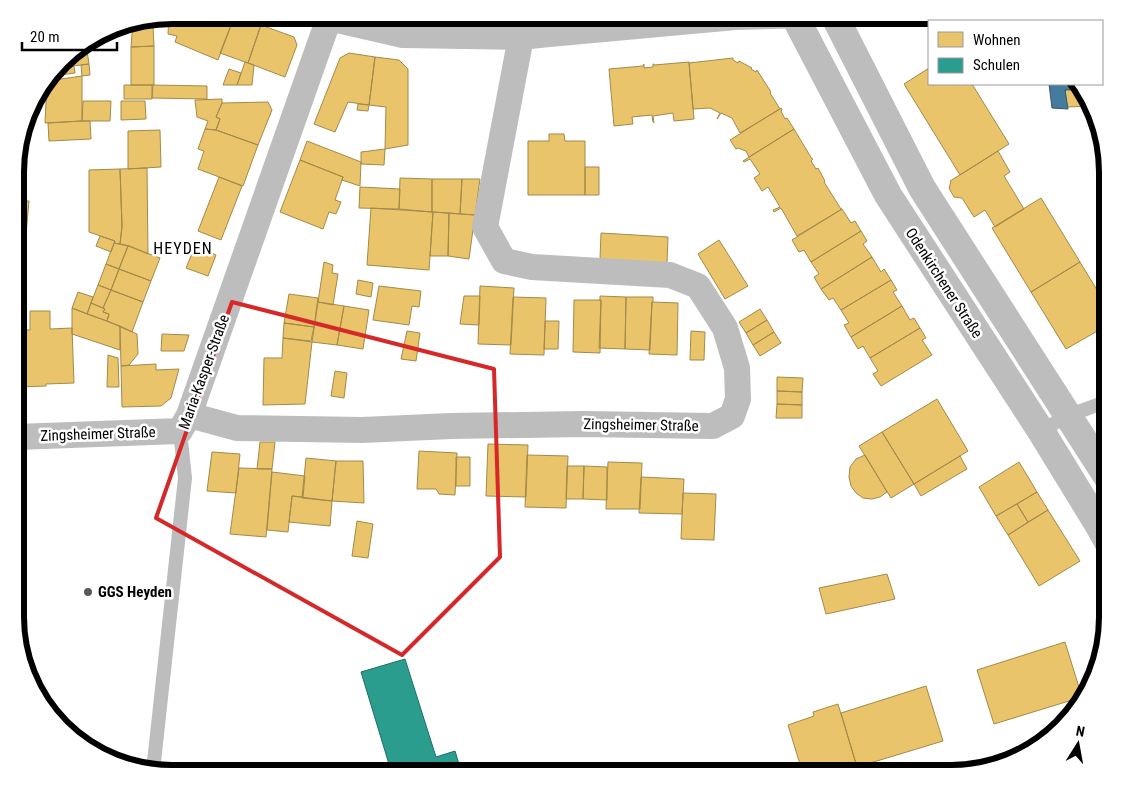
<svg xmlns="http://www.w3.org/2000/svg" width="1123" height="789" viewBox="0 0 1123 789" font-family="'Roboto Condensed',sans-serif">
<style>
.homes{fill:#e9c46a;stroke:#a3894a}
.schools{fill:#2a9d8f;stroke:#1d6e64}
.public{fill:#457b9d;stroke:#30566e}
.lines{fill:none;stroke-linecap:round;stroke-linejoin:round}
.service{stroke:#bdbdbd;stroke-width:14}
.minor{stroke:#bdbdbd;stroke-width:26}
.primary{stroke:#bdbdbd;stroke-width:28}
.marked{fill:none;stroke:#d62828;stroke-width:4;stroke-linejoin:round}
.poi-dot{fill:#595959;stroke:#fff;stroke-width:2}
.labels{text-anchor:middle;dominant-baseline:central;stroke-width:5;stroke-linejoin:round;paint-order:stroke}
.street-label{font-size:15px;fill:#000;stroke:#fff}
.poi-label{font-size:15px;font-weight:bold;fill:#000;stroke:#fff;text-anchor:start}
.neighbourhood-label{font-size:16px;letter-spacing:1px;fill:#000;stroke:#fff}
.rim{fill:none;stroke:#000;stroke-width:6}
</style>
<rect width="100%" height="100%" fill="#fff"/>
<path class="homes" d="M169,15h66l-17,45 -43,-18 2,-6 -9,-2z
M235,15l26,10 -13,38 -28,-10z
M142,20l-1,6h12l1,20 -23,1 2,-26z
M261,25l33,12 3,8 -12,32 -37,-14z
M86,44l3,20 -32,4 12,-14z
M154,46v39h-23v-38z
M349,53l26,4 -6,48 -21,-3 -13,30 -21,-8 26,-66z
M375,57l24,3 9,9v76l-23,4 1,-42 -17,-2z
M733,58v2l5,3 1,-2 13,7 -1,1 5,3 1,-2 14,22 -1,1 10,16 -40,24 -8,-15 -11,-5 -4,6 3,-6 -10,-5 -17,1 -4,-46z
M245,62l9,3 -2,20h-15z
M689,62l5,57 -20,2 -1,-8 -20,3 1,7 -1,-1 -1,-7 -20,2 1,7 -19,2 -5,-57 34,-3 1,-2v4l9,-1v-3h1v1z
M89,64l1,11 -8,1 -1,-11z
M74,66l1,7 -23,3h-1l6,-8z
M929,68v16h43l37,60 -49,31 -56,-91z
M229,69l12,4 -4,12h-14z
M82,76v45l-37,2 2,-42z
M124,85h29l-1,14h-28z
M152,85l55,1v13l-55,-1z
M1081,89l11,14 -2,3 -23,1 -2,-17z
M222,99v4l-6,14 4,2 -4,11 -11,-1 3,-8 -11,-4 -2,-17z
M83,101h28l-1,20h-28z
M121,101h24l1,18 -25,1z
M268,102l4,8 -14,35 -42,-15 4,-11 -4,-2 6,-14z
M358,104l11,1 -1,6 -11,-1z
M781,108l1,2 -1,1 4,8 2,-1 7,11 -45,28 -3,-6 -8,-3 -2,1 -6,-9z
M82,121h8l1,18 -42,2 -1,-18z
M205,129l11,1 42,15 -15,41 -45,-17 6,-18 -6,-2z
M794,129l18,30h1l-2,2 5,8 2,-1 7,13 -1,1 17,27h1l-45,27 -16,-28 -7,4 -1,-2 7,-3 -12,-20 -6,4 -8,-13 6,-4 -10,-15 -6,3 -1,-1z
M160,130l1,37 -33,2v-38z
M549,134h15l1,7h20v54h-57v-54h21z
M307,141l54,21 -1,24 -18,-6 1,-3 -43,-17z
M385,149l-1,16 -23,-1v-12z
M998,151l12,21 -6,4 20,33 -29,18 -10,-17 -11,7 -12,-19 -8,-1 -5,-9 2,-6 -1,-1z
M300,160l43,17 -8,23 6,2 -5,12 -7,-2 -6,17 -43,-17z
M585,167h14v28h-14z
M147,168l1,86 -18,-8 -10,-2 2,-18 -2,-57z
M120,169l2,57 -2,18 -6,-1 1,-2 -26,-9v-62z
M219,177l23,9 -21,54 -23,-9z
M400,178l32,1v33l-33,-3z
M432,179h30l-2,35 -28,-2z
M462,179h18l-5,36 -15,-1z
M360,187l40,2 -1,20 -40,-1z
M1041,198l39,64 -49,30 -39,-64z
M16,200l13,1 -9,101 -4,-1z
M371,208l62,4 -4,58 -62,-5z
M842,209l9,14 4,-2 6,10 -50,31 -7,-12 -5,2 -7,-12z
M433,212l16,1 -1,43h-18z
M449,213l26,2 -6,44 -21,-3z
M861,231l6,10 -4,3 9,13 -51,32 -7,-12 5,-3 -8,-12z
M601,233l67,4 -1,26 -67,-4z
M100,236l15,5 -4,11 -15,-6z
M719,240l29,46 -23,13 -27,-45z
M114,243l14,3 -9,23 -13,-5z
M128,246l32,12 -9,23 -32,-12z
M195,246l21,9 -8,21 -22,-8z
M872,257l9,15 3,-3 7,11 -50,30 -8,-12 -4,2 -8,-11z
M324,262l9,3 -1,8 6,1 -5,31 -15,-3z
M1080,262l28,46v17l-42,24 -35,-57z
M106,264l13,5 -8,21 -13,-5z
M119,269l32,12 -8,21 -32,-12z
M358,280l15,3 -2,14 -15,-3z
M891,280l6,10 -4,2 9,14 -51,31 -7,-12 5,-2 -8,-13z
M98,285l13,5 -8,18 -12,-5z
M379,286l42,5 -2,16 -7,-1 -3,19 -36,-5z
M480,286l34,2 -3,57 -33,-1z
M111,290l32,12 -11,30 -25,-11 2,-7 -6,-2 2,-3 -2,-1z
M78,292l15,5 -6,17 -15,-6z
M289,294l29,4 -4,29 -30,-4z
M464,296h16l-1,29 -19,-1z
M600,296l26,1 -1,52 -26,-1 2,-48 -1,1z
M513,297l33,1 -2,57 -34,-1z
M626,297h27v5h-1l-2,48 -25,-1z
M574,300h27l-1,53 -27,-1z
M318,302l26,4 -7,39 -25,-3z
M652,302l26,1 -1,52 -28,-1z
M91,303l14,6 -2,3 6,2 -2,7 -20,-7z
M344,306l25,4 -6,39 -26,-4z
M902,306l8,14 4,-2 6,10 -50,30 -7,-12 -5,3 -7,-12z
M72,308l48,18v24l-48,-16z
M760,309l7,11 -21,13 -7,-11z
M30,311h20v18l22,-1 2,55 -28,1v2l-30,1v-57h14z
M767,320l7,12 -21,13 -7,-12z
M545,321h14l-1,28h-14z
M284,323l30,4 -3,14 -28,-3z
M120,326l17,8 1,20 -9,11 -8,1z
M920,328l6,10 -4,2 10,15 -51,31 -8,-12 5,-3 -8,-13z
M407,331l13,2 -4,28 -15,-2z
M691,331l14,1 -1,28h-14z
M774,332l7,11 -21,13 -7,-11z
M162,334l27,1 -5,16h-23z
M283,338l29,4 -7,62 -42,1 1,-47h18z
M108,355l10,3 1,29h-12z
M156,364v6l23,-1 -8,29 -10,8 -39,1 -1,-41z
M335,371l12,2 -3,25 -13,-2z
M777,377l26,1 -1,14 -25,-1z
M777,391l25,1v13l-25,-1z
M937,399l31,52 -54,33 -32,-52z
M777,404l25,1v13h-26z
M882,432l32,52 -23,14 -32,-52z
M260,442h15l-3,27h-15z
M488,444l40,1 -2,52 -40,-1z
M419,451l38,2 -2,42 -16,-1 -3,-5h-19z
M212,452l28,2 -4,39 -29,-2z
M527,455l41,1 -2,52 -41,-1z
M865,455l22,37 -7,5 -8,2 -9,-1 -7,-5 -5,-7 -2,-9 1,-10 6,-8z
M960,456l7,13 -46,27 -7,-12z
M456,457h14v29h-14z
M306,458l30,3 -4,40 -30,-3z
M336,461h27l1,42 -32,-2z
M608,462l34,1 -2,46h-34z
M1019,462l18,30 -41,24 -17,-29z
M567,466h17l-1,33h-17z
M584,466l23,1v33l-24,-1z
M239,468l33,1 -6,68 -36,-3z
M272,472l33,4 -2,21 -11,-1 -4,36 -21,-2z
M641,477l43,2 -2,35 -43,-1z
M1037,492l11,18 -20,12 -11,-18z
M683,493l33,1 -2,46 -33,-1z
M292,496l40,5 -2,25 -41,-4z
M1017,504l11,18 -20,13 -12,-19z
M1048,510l32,51 -41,25 -31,-51z
M357,521l16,3 -5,34 -16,-2z
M887,574l8,25 -69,15 -7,-26z
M1065,642l17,55 -88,27 -17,-54z
M926,686l17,55 -86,26 -16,-54z
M838,704l19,63 -21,7h-33l-15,-49 26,-9 -1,-4z"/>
<path class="schools" d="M405,659l31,98 19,-6 7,23h-70l-31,-102z"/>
<path class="public" d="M1049,84h27l5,5 -16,1 3,19 -16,-1z"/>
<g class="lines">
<path class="service" d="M1041,431l26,-15 41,-15
M153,771l32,-293 -5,-47"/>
<path class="minor" d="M324,15l5,3 74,17 118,2 28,-3 186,-17 75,-2
M189,415l48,13 125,2 89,-4 132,-2 130,2 19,-10 6,-17 -1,-31 -12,-40 -27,-42 -28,-11 -138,-8 -28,-6 -19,-34 36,-190
M16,437l164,-6 9,-16 140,-397"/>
<path class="primary" d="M794,15l94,180 153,236 57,93 10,18
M834,15l88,173 186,290"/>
</g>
<path class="marked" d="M232,302l262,67 6,188 -98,98 -246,-137z"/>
<circle class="poi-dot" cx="88" cy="592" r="5"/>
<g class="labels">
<g class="street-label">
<text transform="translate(944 283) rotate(57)">Odenkirchener Straße</text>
<text transform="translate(204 372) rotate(-70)">Maria-Kasper-Straße</text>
<text transform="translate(641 425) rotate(1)">Zingsheimer Straße</text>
<text transform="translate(98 434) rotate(-2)">Zingsheimer Straße</text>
</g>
<g class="poi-label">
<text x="98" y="592">GGS Heyden</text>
</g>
<g class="neighbourhood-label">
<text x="183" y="248">HEYDEN</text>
</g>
</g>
<path d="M0 0H1123V789H0ZM172 24H951A148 148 0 0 1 1099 172V617A148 148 0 0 1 951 765H172A148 148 0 0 1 24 617V172A148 148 0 0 1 172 24Z" fill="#fff" fill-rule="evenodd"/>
<path class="rim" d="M172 24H951A148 148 0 0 1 1099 172V617A148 148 0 0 1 951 765H172A148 148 0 0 1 24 617V172A148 148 0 0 1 172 24Z"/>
<rect x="928" y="20" width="175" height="65" fill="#ffffff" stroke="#999999"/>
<rect x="938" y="32" width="25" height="15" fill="#e9c46a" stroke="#999999"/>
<text x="973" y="45" font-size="15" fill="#000000">Wohnen</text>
<rect x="938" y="58" width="25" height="15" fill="#2a9d8f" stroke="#999999"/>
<text x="973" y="70" font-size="15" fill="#000000">Schulen</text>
<g transform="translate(1078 744) rotate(11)" stroke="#ffffff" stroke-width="4" paint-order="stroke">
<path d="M0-4L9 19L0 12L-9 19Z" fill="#000000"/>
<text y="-8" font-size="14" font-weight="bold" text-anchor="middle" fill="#000000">N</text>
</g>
<path d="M22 42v8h95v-8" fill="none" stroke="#000000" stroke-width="2.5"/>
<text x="30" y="42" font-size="15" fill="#000000" stroke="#ffffff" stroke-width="4" paint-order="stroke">20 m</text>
</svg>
